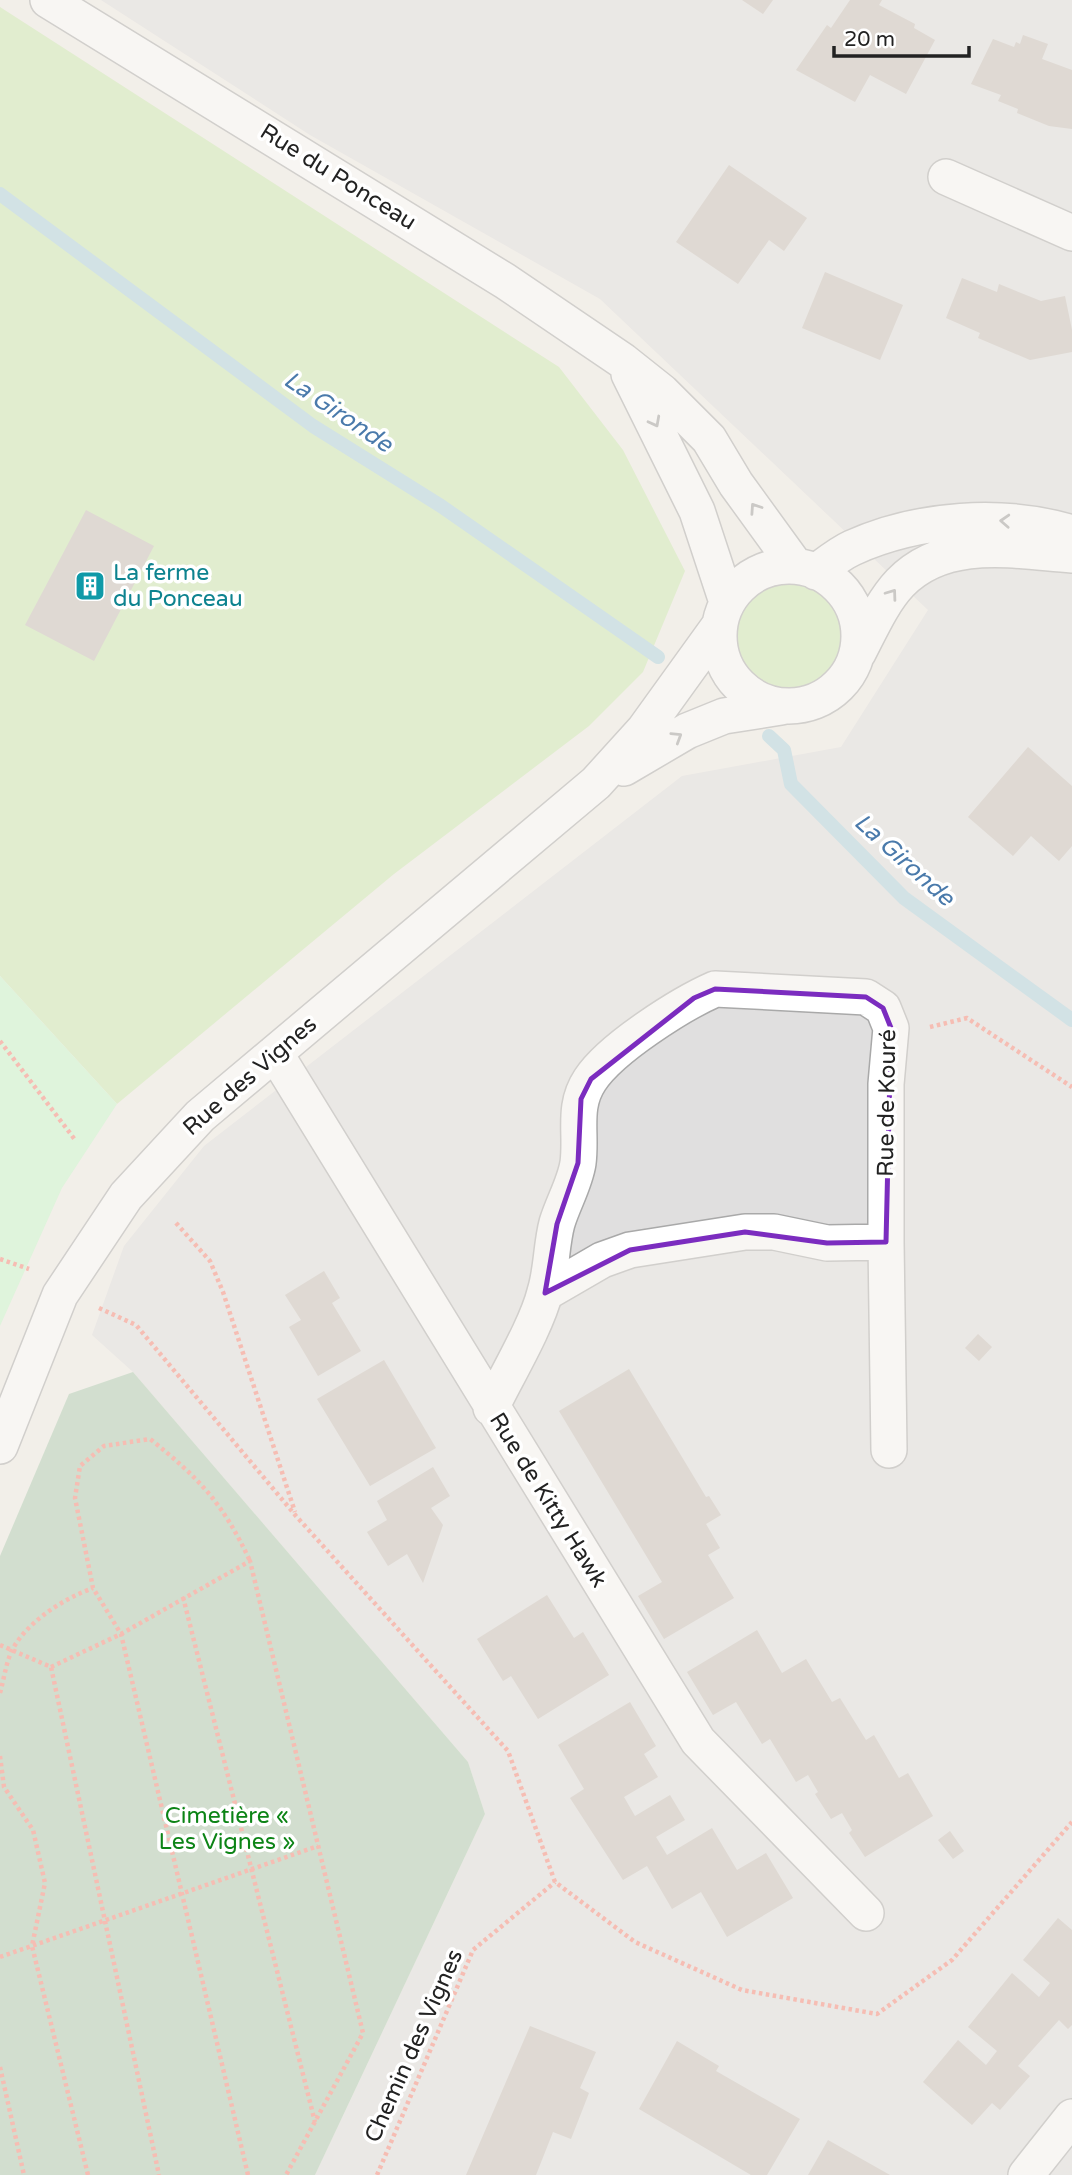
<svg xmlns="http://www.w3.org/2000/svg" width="1072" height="2175" viewBox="0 0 1072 2175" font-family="'Varela Round',sans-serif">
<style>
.residential{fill:#e0dfdf}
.grass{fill:#cdebb0}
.cemetery{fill:#aacbaf}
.park{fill:#c8facc}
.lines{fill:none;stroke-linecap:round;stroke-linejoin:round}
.stream{stroke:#aad3df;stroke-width:14}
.building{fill:#c7bfb8}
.street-casing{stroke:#a9a9a9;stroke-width:38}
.path{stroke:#fa8072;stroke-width:4.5;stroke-dasharray:3.5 3.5;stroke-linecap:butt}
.street{stroke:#fff;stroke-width:35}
.oneway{stroke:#9c9c9c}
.marked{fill:none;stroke:#7b2cbf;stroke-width:5;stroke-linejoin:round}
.labels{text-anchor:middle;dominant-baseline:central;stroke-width:7;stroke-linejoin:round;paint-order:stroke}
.street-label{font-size:23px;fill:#222;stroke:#fff}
.culture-label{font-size:23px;fill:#0d838f;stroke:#fff;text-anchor:start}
.park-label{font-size:23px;fill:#0c8416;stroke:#fff}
.water-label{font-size:24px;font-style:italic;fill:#4a7aab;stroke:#fff}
</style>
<rect width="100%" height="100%" fill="#f2efe9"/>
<path class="residential" d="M101,0h971v2175h-757l170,-361 -17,-52 -335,-390 -41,-37 32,-89 80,-100 478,-370 159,-29 87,-137 -328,-311 -290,-164z"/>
<path class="grass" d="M0,7l559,360 64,83 62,121 -42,101 -54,54 -195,148 -277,230 -117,-128z
M734 635a56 56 0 1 1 112 0a56 56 0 1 1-112 0Z"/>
<path class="cemetery" d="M133,1372l335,390 17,52 -170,361h-315v-619l69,-162z"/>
<path class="park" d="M0,976l117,128 -55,84 -62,138z"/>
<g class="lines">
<path class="stream" d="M0,194l313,232 128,80 217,151
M769,736l15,14 7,34 113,114 168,122"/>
</g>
<path class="building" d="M742,0h31l-10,14z
M850,0h32l-3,5 36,19 -1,4 21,12 -29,54 -36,-19 -15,27 -59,-32 31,-45 4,3z
M1023,35l25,9 -6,15 30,11v59l-23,-3 -32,-13 1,-4 -20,-8 3,-6 -30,-11 22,-45 21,8 2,-5 4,2z
M729,165l78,53 -23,33 -15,-11 -31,44 -62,-42z
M825,272l78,33 -23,55 -78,-32z
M962,278l35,14 2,-8 42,17 24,-5 7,34v22l-42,8 -52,-22 2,-5 -34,-15z
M86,510l68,36 -60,115 -69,-36z
M1028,747l44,39v60l-13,15 -28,-25 -18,20 -45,-39z
M324,1271l16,27 -8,5 29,48 -43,25 -29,-49 12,-7 -16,-25z
M978,1334l14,13 -13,14 -14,-13z
M384,1360l52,88 -66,38 -53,-87z
M629,1369l77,128 3,-1 12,19 -15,9 14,24 -12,7 26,43 -70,41 -26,-43 24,-14 -103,-171z
M433,1467l17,29 -19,12 12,17 -20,58 -16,-29 -19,12 -21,-34 20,-12 -10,-19z
M547,1595l27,43 9,-6 26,43 -71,44 -27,-43 -8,5 -26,-42z
M757,1630l25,43 24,-14 26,43 8,-4 26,42 8,-5 25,43 9,-5 25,43 -68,41 -16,-24 3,-3 -10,-17 -11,6 -16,-25 3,-2 -10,-17 -12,7 -26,-43 -8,5 -26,-42 -23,13 -26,-43z
M630,1702l26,44 -12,8 14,23 -34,20 11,19 35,-21 15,25 -29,17 11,18 45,-27 25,42 29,-17 27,45 -66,39 -26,-45 -29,17 -25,-43 -24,14 -53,-82 14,-9 -26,-44z
M950,1831l14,20 -11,8 -15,-19z
M1058,1918l14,12v95l-4,4 -9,-9 -41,46 12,10 -30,34 -8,-7 -20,22 -49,-43 35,-42 28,25 11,-14 -29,-24 44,-54 27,24 11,-14 -27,-23z
M530,2026l66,26 -16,36 9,5 -18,46 -18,-7 -17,43h-70z
M677,2041l42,25 -3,5 84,48 -33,56h-16l-112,-66z
M828,2140l62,35h-82z"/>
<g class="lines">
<g class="street-casing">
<path id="street" d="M48,0l457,281 118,80 39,31 47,47 27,45 58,80
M946,177l126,56
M629,374l68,137 30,91
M719 636a70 70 0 1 1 140 0a70 70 0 1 1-140 0Z
M816,572c11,-8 23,-18 36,-24 66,-30 151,-36 220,-15
M858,653c12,-23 24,-51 42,-70 46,-47 115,-32 172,-28
M624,768l63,-37 37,-15 57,-9
M275,1053l423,688 168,172
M886,1242l3,208
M491,1408c16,-33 46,-83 54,-116 7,-22 6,-47 12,-69 6,-20 18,-40 21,-60 4,-30 -6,-56 12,-83 21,-32 91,-76 125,-91l151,8 17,11 8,20 -5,56v158l-59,1 -53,-11h-29l-115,18 -28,10 -57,33
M0,1446l60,-151 66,-99 74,-80 396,-333 48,-53 75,-104
M1026,2175l46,-58"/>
</g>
<path class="path" d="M930,1027l37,-9 105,69
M0,1041l76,100
M176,1223l34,38 13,31 72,220
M0,1259l29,10
M99,1308l37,17 160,191 212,235 47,131 80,60 107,48 135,24 75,-54 120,-138
M183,1597l132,525
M0,1645l51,22 108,508
M51,1667l70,-33 129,-73 113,472 -77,142
M0,1693c4,-14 6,-30 12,-43 16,-29 51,-51 81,-62
M0,1756l4,31 29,43 12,53 -13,63 56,229
M0,1957l318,-111
M0,2067l24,108
M248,2175l-127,-541 -28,-46 -18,-90 5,-32 24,-20 46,-7c49,39 73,64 100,122
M377,2175l96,-225 82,-68"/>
<use href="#street" class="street"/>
</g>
<defs><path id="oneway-chevron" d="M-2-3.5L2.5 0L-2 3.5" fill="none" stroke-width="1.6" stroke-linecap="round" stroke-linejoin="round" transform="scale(1.75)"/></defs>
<g class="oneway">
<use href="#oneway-chevron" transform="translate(655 422) rotate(62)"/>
<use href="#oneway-chevron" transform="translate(755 508) rotate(-124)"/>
<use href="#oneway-chevron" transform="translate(1005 521) rotate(-177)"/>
<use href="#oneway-chevron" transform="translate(892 594) rotate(-54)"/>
<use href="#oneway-chevron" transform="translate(677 737) rotate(-32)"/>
</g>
<path d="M0 0H1072V2175H0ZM715,989l151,8 17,11 8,20 -5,214 -59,1 -82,-11 -115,18 -85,43 12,-69 21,-61 3,-64 10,-20 103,-81z" fill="#f2efe9" fill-opacity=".55" fill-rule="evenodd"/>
<path class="marked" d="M715,989l151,8 17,11 8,20 -5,214 -59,1 -82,-11 -115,18 -85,43 12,-69 21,-61 3,-64 10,-20 103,-81z"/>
<defs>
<g id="building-square" transform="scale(1.575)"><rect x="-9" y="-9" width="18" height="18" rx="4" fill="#0f9aa8" stroke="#fff"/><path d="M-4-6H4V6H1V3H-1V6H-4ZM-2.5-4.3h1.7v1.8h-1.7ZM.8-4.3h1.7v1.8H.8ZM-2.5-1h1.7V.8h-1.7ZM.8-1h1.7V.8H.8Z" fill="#fff"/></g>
</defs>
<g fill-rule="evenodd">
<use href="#building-square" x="90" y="586"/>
</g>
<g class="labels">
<g class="street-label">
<text transform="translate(338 177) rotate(32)">Rue du Ponceau</text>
<text transform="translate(250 1076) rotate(-41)">Rue des Vignes</text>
<text transform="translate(887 1103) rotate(-89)">Rue de Kouré</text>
<text transform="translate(548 1500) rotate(58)">Rue de Kitty Hawk</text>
<text transform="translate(414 2046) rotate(-66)">Chemin des Vignes</text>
</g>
<g class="culture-label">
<text x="113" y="573">La ferme<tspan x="113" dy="26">du Ponceau</tspan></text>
</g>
<g class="park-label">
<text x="227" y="1816">Cimetière «<tspan x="227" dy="26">Les Vignes »</tspan></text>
</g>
<g class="water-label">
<text transform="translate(338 412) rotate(34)">La Gironde</text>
<text transform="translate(904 860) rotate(42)">La Gironde</text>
</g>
</g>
<path d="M834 46v10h135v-10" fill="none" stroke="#222222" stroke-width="3.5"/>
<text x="844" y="46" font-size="21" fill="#222222" stroke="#ffffff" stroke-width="5" paint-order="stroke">20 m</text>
</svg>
